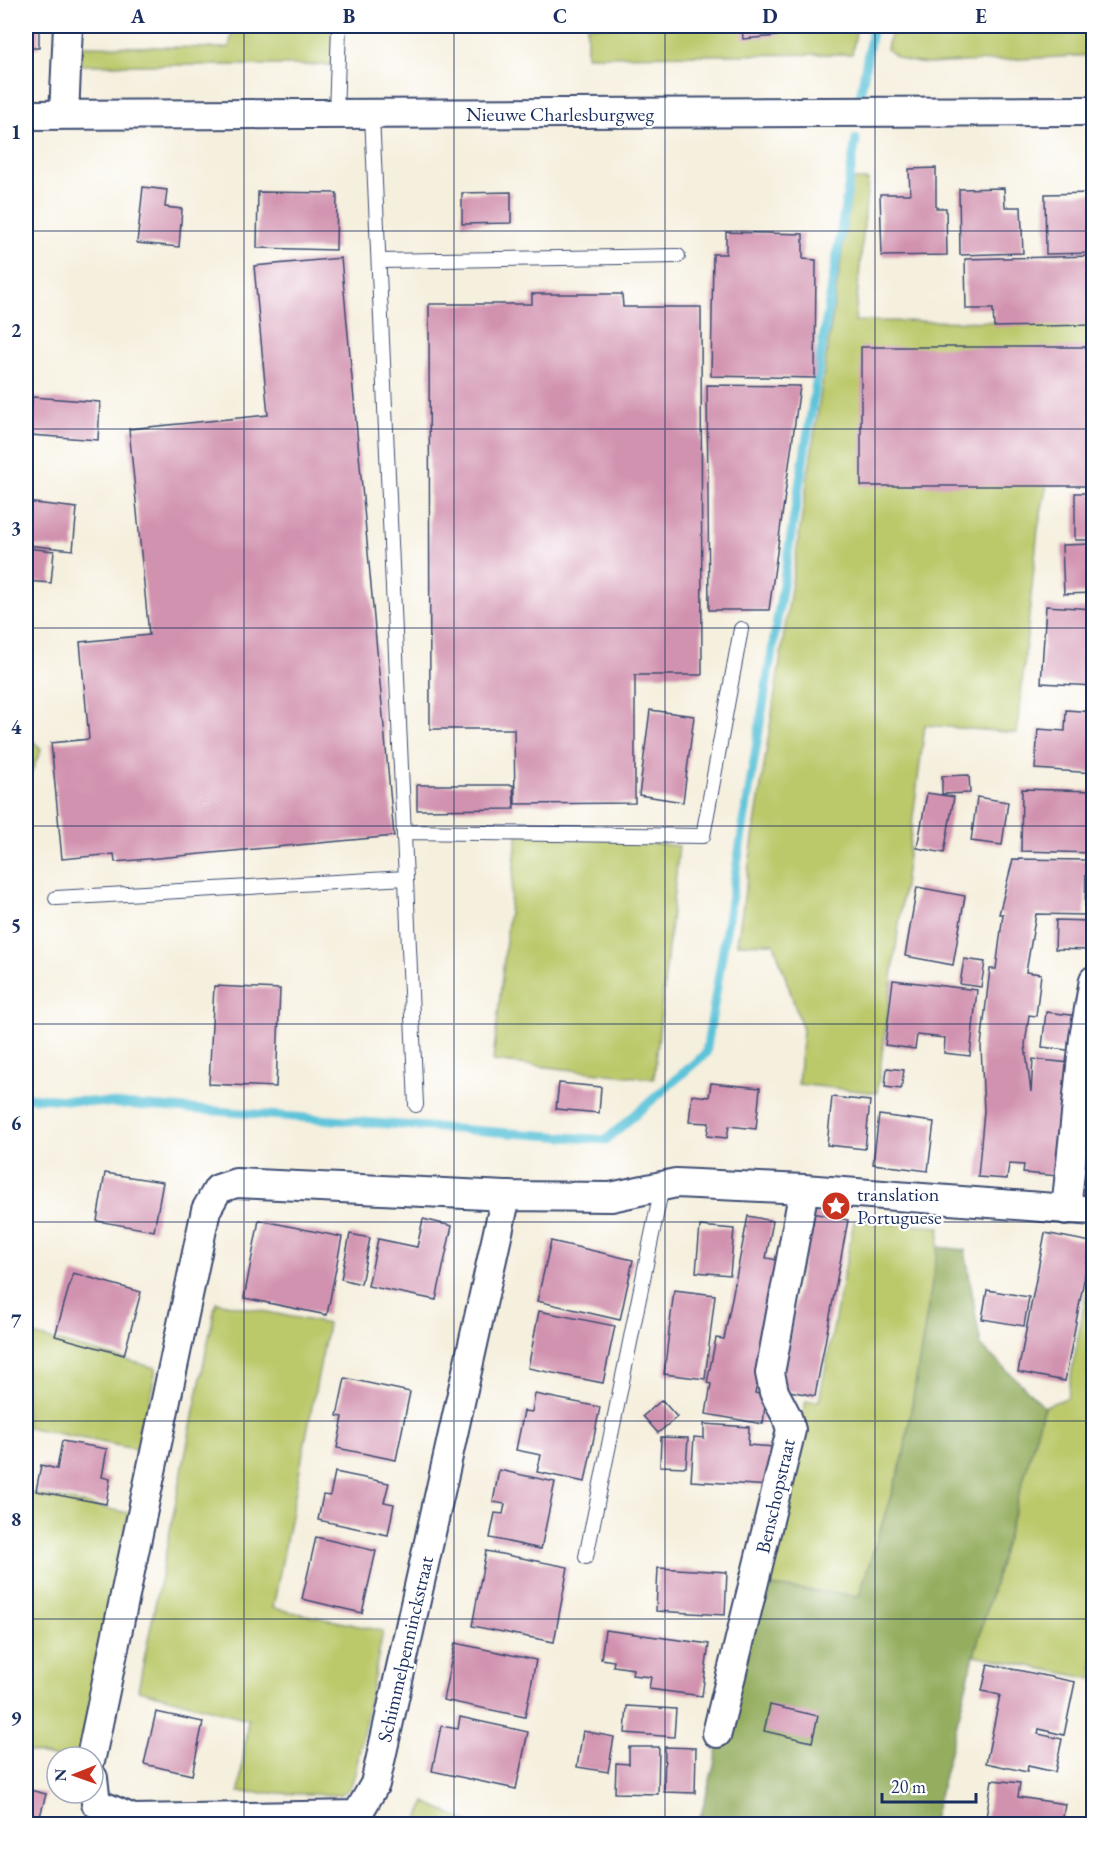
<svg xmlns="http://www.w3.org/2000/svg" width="1119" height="1850" viewBox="0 0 1119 1850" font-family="'EB Garamond',serif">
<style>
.green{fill:#bbc96b;stroke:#6b7c64;stroke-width:1.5}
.forest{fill:#94ad5f;stroke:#586e5e;stroke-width:1.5}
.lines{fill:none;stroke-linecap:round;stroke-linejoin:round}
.stream{stroke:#5cc3d9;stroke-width:9}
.building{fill:#d192af}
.lane-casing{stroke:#3c4c71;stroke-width:16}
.street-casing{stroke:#3c4c71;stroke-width:32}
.lane{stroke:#fff;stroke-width:14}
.street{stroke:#fff;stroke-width:28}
.grid{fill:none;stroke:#1b2f5e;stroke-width:1.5;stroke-opacity:0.55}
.labels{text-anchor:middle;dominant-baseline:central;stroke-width:4.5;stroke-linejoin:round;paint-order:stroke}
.street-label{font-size:20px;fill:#1b2f5e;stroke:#fff}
.poi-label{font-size:20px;fill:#1b2f5e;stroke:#fff;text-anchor:start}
.neatline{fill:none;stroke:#1b2f5e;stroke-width:2}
.grid-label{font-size:20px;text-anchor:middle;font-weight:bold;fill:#1b2f5e}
</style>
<rect width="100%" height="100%" fill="#fff"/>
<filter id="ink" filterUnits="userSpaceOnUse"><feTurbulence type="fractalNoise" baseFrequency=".0167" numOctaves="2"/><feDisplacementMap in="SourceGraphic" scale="12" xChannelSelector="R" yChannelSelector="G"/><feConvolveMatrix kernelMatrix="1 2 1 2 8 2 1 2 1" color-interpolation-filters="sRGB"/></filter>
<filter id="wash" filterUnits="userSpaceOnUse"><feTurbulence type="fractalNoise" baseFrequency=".008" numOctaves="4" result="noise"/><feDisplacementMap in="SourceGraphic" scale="24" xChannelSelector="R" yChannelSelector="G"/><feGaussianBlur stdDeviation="1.35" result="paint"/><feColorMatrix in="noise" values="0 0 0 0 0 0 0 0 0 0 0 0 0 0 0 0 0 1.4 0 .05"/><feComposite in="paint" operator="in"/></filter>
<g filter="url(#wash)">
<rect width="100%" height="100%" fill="#f5efdd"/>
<path class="green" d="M233,26h100v39h-253l1,-19 148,2z
M587,26h270l-5,28 -265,2z
M896,26h197v29l-165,9c-18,-2 -28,-2 -41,-15l2,-11z
M853,180h15l-13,141 238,1v152h-44l-11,54 -21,205 -92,-8 -48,368 -79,-9 5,-54 -29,-87 -37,1z
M26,733l15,17 -15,35z
M518,829l161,17 -25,233 -161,-18z
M854,1221l86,6 -2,20 -35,211 -44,138 -98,-11 45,-184h13z
M1093,1255v424l-119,-24 70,-249 23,-8z
M216,1302l112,22 -55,284 110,23 -28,143 -5,14 -10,7 -101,-3 9,-73 -110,-29z
M26,1333l130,35 -16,82 -114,-23z
M26,1492l103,21 -50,244 -22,1 -31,-7z
M425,1802l48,22h-57z"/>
<path class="forest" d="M938,1247l27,3 16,96 63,60 -70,249 -42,169h-239l8,-9 60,-230 98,11 44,-138z"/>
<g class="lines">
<path class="stream" d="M859,102l14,-76
M26,1097l580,43 100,-87 150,-914"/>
</g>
<g id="blocks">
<path class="building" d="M26,26h13v22h-13z
M742,26h35v10l-34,3z
M936,168v40h10l1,47 -65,1 -2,-62h30l-1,-25z
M143,187l24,3 -2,17 17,2 -3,38 -42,-4z
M1004,188l1,19h16l2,46 -63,2 -1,-66z
M258,192l79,1 -1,57 -79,-2z
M511,192v31l-49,1v-31z
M1094,193v60l-48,1 -1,-60z
M726,232l77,2v25l13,1 -1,118 -104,-2 2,-122h13z
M1094,256v48h-4v21l-96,2 -1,-18h-27l-1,-50z
M341,258l53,578 -279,26 -1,-8 -52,5 -11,-116 38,-4 -9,-97 69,-7 -20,-206 139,-14 -14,-149z
M532,294h90l1,13h78l1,368h-67v128l-120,1 -1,-75h-84l-1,-425h103z
M861,347h233v139h-233z
M707,385l93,1 -31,224h-60z
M32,397l68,5 -2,38 -68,-5z
M1075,493h19v47h-19z
M26,502l51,6 -4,42 -47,-5z
M1094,544v49l-30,1 -2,-49z
M26,548l28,3 -3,32 -25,-2z
M1046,606l48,3v77l-53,-3z
M650,710l44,6 -11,86 -44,-7z
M1066,710l28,2v61l-59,-4 3,-40 27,2z
M969,775l1,18 -28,1v-18z
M417,785h96l1,24 -97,1z
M1022,789l72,2v62l-73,-2z
M927,793l27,4 -10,56 -27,-5z
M977,797l31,5 -6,43 -31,-4z
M1013,859l73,1 -1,55 -49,-1 -10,58 15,2 -5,42 -7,-1 -4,30 6,47 2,-33 37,4 -11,113 -36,-3 1,-8 -15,-1 -2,15 -29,-2 6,-66 -3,-65 9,-77h6l7,-55h-4z
M917,887l48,9 -12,69 -48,-9z
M1056,920l34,1 -2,29 -33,-1z
M964,959l21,3 -4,25 -21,-3z
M893,980l84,10 -7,66 -26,-3 1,-15 -28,-3 -2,14 -30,-4z
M214,986l66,3 -4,98 -67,-3z
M1046,1012l33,4 -4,35 -33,-4z
M887,1068l17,2 -3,19 -16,-2z
M559,1083l42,4 -2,26 -43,-4z
M711,1083l49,5 -4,41 -27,-3 -2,12 -20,-2 2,-13 -20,-1 3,-27 17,2z
M832,1097l38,4 -5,48 -38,-4z
M879,1115l55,7 -6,49 -55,-7z
M105,1173l58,9 -9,49 -57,-10z
M812,1213l36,7 -33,176 -36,-7z
M748,1216l25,5 -7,37 18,3 -29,132 11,3 -3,28 -57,-10 5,-30 -4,-1 9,-45 8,1z
M423,1219l29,7 -16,74 -68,-14 10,-47 39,8z
M259,1220l83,17 -15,78 -83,-17z
M700,1226l34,3 -4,46 -34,-3z
M1045,1233l46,9 -26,139 -47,-9z
M350,1234l20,4 -9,46 -20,-5z
M551,1241l82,19 -13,60 -83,-19z
M73,1273l68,19 -17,63 -69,-19z
M674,1290l41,5 -10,84 -41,-5z
M987,1290l42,7 -5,29 -42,-7z
M539,1311l76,15 -12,57 -75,-15z
M345,1378l65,14 -14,68 -59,-12 6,-31 -6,-1z
M535,1394l65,13 -15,75 -48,-10 4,-17 -25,-5 8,-39 8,1z
M662,1400l15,17 -19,16 -15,-17z
M704,1424l45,3 -1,18 26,2 -2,39 -81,-5 3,-44 10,1z
M661,1437l27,1 -2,29 -26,-1z
M62,1441l45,8 -5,28 8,2 -4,25 -70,-13 5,-26 16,4z
M499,1470l56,12 -14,67 -51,-11 5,-25 8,1 2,-10 -12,-2z
M335,1472l54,11 -5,19 10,2 -6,31 -70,-15 5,-25 7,1z
M316,1537l60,14 -14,62 -60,-14z
M486,1551l82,16 -14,75 -82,-16z
M658,1568l69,4 -2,43 -69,-4z
M605,1630l104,14 -7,52 -53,-7 2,-12 -19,-2 1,-6 -20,-3 1,-5 -13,-2z
M455,1643l81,17 -11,57 -82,-17z
M988,1664l87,18 -11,53 -25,-6 -1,5 24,5 -7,33 -27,-6 -1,6 -41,-9 14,-68 -18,-4z
M770,1705l48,11 -6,26 -48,-11z
M627,1706l49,3 -2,28 -49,-4z
M156,1712l47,10 -11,53 -48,-11z
M460,1717l68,15 -12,57 -84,-18 9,-45 17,3z
M583,1731l31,6 -6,35 -31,-5z
M629,1747h30l-1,47 -43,-1 1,-30 13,1z
M665,1747l31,1 -1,45 -31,-1z
M992,1780l28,3 -2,14 47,7 -3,20h-77z
M26,1789l20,5 -8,30h-12z"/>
</g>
</g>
<g filter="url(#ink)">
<use href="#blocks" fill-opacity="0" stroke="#3c4c71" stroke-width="1.5"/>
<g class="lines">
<g class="lane-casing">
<path id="lane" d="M336,115l3,-89
M372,115l44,990
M379,261l299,-5
M404,832l299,4 38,-207
M56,898l350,-20
M586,1557l76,-371"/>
</g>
<g class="street-casing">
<path id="street" d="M26,115l1068,-4
M64,115l4,-89
M1066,1210l18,-172 10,-58
M717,1733l74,-303 -4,-13 -13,-25 -4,-19 34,-184
M91,1757l115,-547 12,-21 18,-6 270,13 105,1 65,-14 128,6 290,22
M93,1778l3,25 37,16 224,-4 18,-31 131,-588"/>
</g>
<use href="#lane" class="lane"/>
<use href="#street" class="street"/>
</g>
</g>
<path class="grid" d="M244,26v1798M454,26v1798M665,26v1798M875,26v1798M26,231h1068M26,429h1068M26,628h1068M26,826h1068M26,1024h1068M26,1222h1068M26,1421h1068M26,1619h1068"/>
<defs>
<g id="sight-disc" transform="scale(1.5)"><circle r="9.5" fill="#c8321e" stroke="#fff"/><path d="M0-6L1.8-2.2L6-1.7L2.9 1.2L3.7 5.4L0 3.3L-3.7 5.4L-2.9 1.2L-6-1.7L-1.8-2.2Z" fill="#fff"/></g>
</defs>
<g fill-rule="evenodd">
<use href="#sight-disc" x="836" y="1206"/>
</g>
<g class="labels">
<g class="street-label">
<text x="560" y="114">Nieuwe Charlesburgweg</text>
<text transform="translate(775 1496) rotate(-77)">Benschopstraat</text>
<text transform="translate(405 1649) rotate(-77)">Schimmelpenninckstraat</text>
</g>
<g class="poi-label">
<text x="857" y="1194">translation<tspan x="857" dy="23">Portuguese</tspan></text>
</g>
</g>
<rect width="1119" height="1850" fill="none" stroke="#fff" stroke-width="66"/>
<g transform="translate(75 1775) rotate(269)"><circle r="28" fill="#ffffff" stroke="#a4acbf" stroke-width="1.5"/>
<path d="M0-4.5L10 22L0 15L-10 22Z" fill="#c8321e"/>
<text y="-9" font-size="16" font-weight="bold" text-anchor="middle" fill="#1b2f5e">N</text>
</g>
<path d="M882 1793v9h94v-9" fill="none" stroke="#1b2f5e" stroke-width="3"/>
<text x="891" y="1793" font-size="18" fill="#1b2f5e" stroke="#ffffff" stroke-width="4.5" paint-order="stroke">20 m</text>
<rect x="33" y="33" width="1053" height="1784" class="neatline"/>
<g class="grid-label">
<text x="138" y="23">A</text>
<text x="349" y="23">B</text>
<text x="560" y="23">C</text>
<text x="770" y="23">D</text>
<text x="981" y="23">E</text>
<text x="16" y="139">1</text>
<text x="16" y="337">2</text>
<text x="16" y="535">3</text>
<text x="16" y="734">4</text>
<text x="16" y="932">5</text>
<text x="16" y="1130">6</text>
<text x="16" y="1328">7</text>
<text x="16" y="1526">8</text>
<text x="16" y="1725">9</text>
</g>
</svg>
